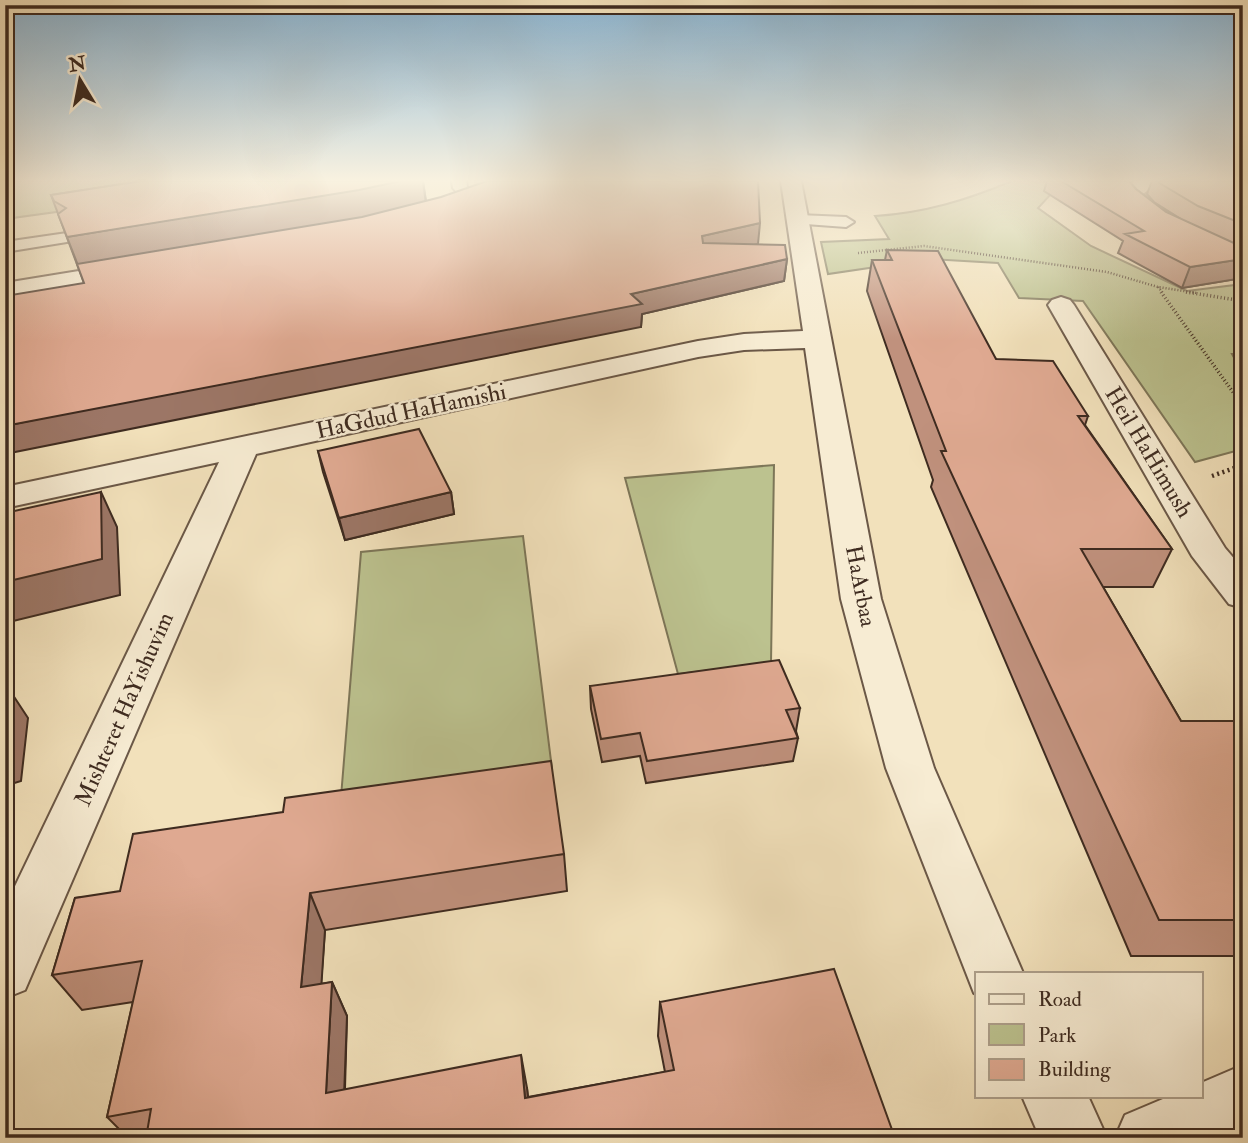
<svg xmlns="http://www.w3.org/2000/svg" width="1248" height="1143" viewBox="0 0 1248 1143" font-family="'IM FELL Double Pica',serif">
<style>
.green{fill:#bcc28f;stroke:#7d7658;stroke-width:2}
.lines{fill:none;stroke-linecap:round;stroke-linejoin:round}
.lane-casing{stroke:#6b5847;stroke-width:4}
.street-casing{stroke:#6b5847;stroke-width:4}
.path-far2{stroke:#3e2b20;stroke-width:2.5;stroke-dasharray:1 2;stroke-linecap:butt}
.path-far1{stroke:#3e2b20;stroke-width:3.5;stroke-dasharray:1 2.5;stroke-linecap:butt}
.path{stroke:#3e2b20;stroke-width:4.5;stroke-dasharray:2 3.5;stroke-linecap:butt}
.lane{fill:#f7ecd3;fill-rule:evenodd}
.street{fill:#f7ecd3;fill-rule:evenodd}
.wall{fill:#c0917d;stroke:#3e2b20;stroke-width:2}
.shaded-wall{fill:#9c7666;stroke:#3e2b20;stroke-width:2}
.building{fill:#dfa991;stroke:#3e2b20;stroke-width:2}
.labels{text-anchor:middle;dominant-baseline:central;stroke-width:5;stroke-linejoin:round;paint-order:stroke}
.street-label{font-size:23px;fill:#3e2b20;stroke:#f7ecd3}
</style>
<rect width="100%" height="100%" fill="#f2e1bb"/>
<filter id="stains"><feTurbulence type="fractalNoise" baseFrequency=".00286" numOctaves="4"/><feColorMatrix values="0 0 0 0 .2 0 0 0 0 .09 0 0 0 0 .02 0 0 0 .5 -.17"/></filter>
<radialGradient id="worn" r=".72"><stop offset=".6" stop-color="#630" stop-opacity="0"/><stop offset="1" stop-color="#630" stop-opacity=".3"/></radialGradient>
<path class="green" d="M5,181h276l-276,38z
M1012,181l50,1 -24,26 53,38 96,45 56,-7v70h-11l11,20v75l-48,13 -112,-161 -64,-3 -21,-35 -68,-4 -102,15 -7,-32 68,-3 -14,-23c49,-3 92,-16 137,-35z
M774,465l-3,198 -93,11 -53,-196z
M523,536l29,233 -211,28 20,-245z"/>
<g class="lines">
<g class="lane-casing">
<path id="lane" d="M452,181h14l1,6 11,12 -2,3h-10l-13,-14z
M798,215l48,2 8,5 -8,5 -54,-4 -2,-3z
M67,233l8,5 -2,3 -68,11v-10z"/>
</g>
<g class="street-casing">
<path id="street" d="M781,181h20l80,418 53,169 89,205h-46v21l-3,-1 -88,-225 -45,-169 -36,-251 -61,2 -46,7 -442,97 -231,536 -20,8v-91l214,-445 -214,46v-21l693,-146 46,-7 59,-3z
M1134,181h26l-17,13c23,29 67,40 100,55v16c-38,-9 -99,-39 -121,-71z
M134,262l8,2 4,5 -4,5 -137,24v-15z
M1061,297l9,3 4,5 151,243 18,21v39l-14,-4 -37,-48 -144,-251 4,-5z
M1243,1065v65l-19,8h-109l10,-23 45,-19h31v-13z
M1022,1096h66l19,42h-67z"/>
</g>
<path class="path-far2" d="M858,253l66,-7 183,26 51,15 39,6
M1158,287l5,6"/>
<path class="path-far1" d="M1161,292l82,114
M1186,292l57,9"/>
<path class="path" d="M1212,476l31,-11"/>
<use href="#lane" class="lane"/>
<use href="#street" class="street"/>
</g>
<path class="wall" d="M141,181h282l3,20 332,43h-2l31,15 -3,22 -142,33 -1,13 -557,-44 -33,-88z
M1047,181h84l-1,1 6,7 30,23 15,7 -27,-17 -7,-8 5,-13h91v97l-61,10 -64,-35 5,-12 -79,-50z
M887,250l109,109 92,57 -3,9 87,124 -19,38h-50l78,134h62v235h-112l-200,-469 2,-7 -66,-189 5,-31h13z
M318,451l133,41 3,22 -109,26 -22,-68z
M590,686l210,22 -4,23 2,7 -5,23 -147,22 -6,-27 -38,6 -11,-53z
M564,854l3,37 -242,39 -4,54 11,-2 15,34 -2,73 182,-1 1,9 137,-25 -7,-36 2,-34 235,136h-767l-21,-21 26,-115 -51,8 -30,-35 23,-77z"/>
<path class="shaded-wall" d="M401,181h22l3,23 -62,14 -285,50 -12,-31z
M760,223l-2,21 -57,14 1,-22z
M787,259l-3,22 -142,33 -1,13 -636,127v-28l626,-132z
M1243,259v19l-61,10 8,-21z
M101,492l16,35 3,68 -115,28v-41z
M451,492l3,22 -109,26 -6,-22z
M5,683l23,35 -7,63 -16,5z
M310,893l15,37 -6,91 -18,-34z
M332,982l15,34 -4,108 -17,-31z
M521,1055l6,33 4,41 -6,-31z"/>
<path class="building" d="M141,181h260l-42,9 -292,47 -9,-23 8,-6 -12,-7 -3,-6z
M487,181h271l2,42 -58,13 1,7 82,2 2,14 -156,35 11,10 -637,122v-130l79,-13 -7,-19 285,-47 79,-20z
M1061,181h68l7,8 30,23 70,32 7,1v14l-53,8 -65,-33 19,-3z
M1157,181h86v43l-45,-18 -37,-22z
M887,250l51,1 58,108 57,2 35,55h-10l94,133h-91l100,172h62v123h-5l5,9v67h-84l-218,-469h5l-74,-191h20z
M419,429l32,63 -112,26 -21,-67z
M101,492l1,67 -97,23v-69z
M779,660l21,48 -14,2 12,28 -151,23 -7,-28 -39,6 -11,-53z
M551,761l13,93 -254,39 -9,94 31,-5 -6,111 195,-38 4,43 149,-28 -14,-68 174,-33 61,169h-749l5,-29 -44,8 35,-156 -90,14 23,-77 45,-7 13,-57 150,-22 2,-14z"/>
<linearGradient id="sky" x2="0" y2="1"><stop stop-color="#8bb7d6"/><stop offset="0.53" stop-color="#f9f2e0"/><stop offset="1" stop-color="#f9f2e0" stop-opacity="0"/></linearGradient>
<rect width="1248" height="341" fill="url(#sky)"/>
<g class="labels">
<g class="street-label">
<text transform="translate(411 411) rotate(-12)">HaGdud HaHamishi</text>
<text transform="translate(1149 452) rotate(59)">Heil HaHimush</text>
<text transform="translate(861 586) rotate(79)">HaArbaa</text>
<text transform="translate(124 709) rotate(-66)">Mishteret HaYishuvim</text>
</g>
</g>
<rect width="1248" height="1143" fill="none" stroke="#f2e1bb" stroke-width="28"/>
<rect x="7" y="7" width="1234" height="1129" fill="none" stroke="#3e2b20" stroke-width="3.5"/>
<rect x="14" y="14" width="1220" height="1115" fill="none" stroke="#3e2b20" stroke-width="2"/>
<rect x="975" y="972" width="228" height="126" fill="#f7ecd3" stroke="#ad9f8b" stroke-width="2"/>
<rect x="989" y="994" width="35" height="10" fill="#f7ecd3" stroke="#ad9f8b" stroke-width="2"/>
<text x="1038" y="1006" font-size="21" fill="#3e2b20">Road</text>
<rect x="989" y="1024" width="35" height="21" fill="#bcc28f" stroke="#ad9f8b" stroke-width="2"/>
<text x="1038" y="1042" font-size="21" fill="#3e2b20">Park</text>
<rect x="989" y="1059" width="35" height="21" fill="#dfa991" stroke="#ad9f8b" stroke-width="2"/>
<text x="1038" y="1076" font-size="21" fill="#3e2b20">Building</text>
<g transform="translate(80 80) rotate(350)" stroke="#f7ecd3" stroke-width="5" paint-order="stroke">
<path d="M0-5L12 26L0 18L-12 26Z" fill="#3e2b20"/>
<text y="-10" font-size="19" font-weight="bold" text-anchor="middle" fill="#3e2b20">N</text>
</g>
<rect width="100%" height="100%" filter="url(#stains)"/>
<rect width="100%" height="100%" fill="url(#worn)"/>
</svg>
